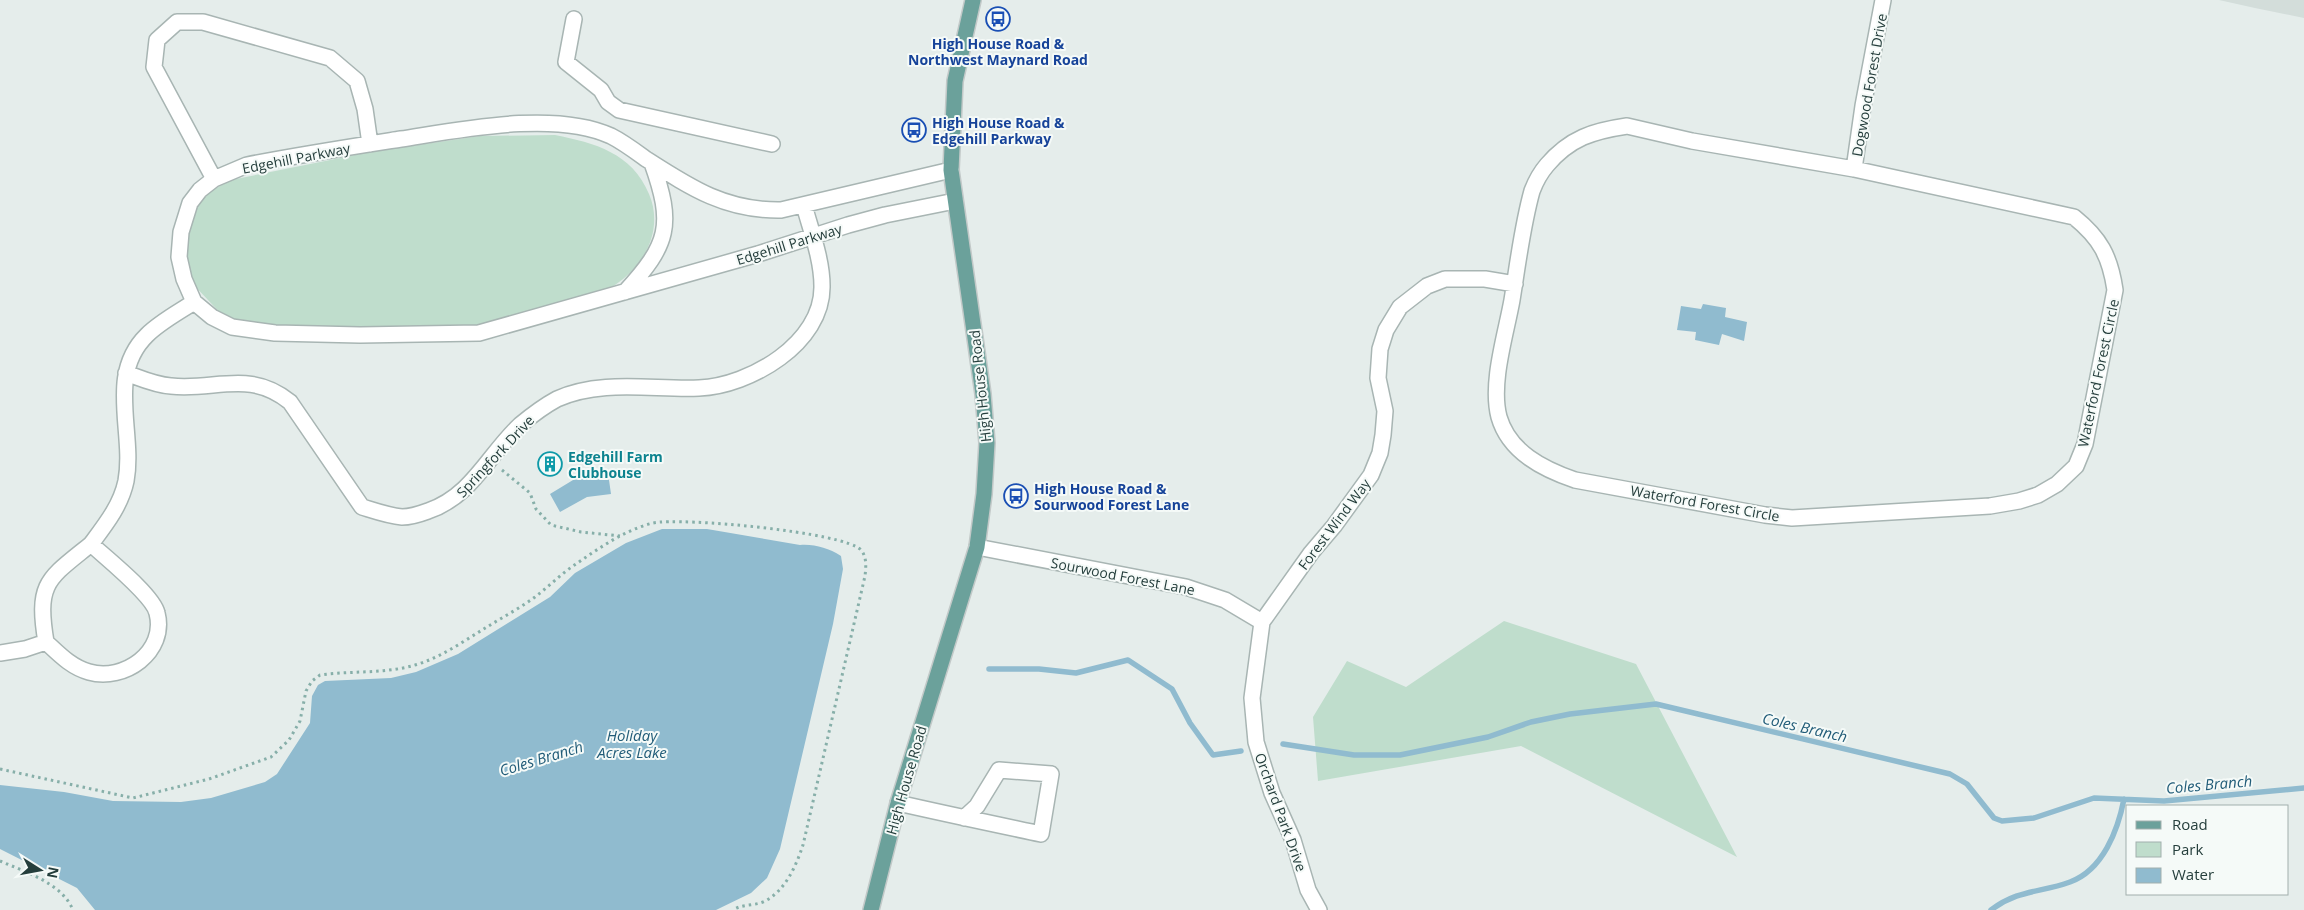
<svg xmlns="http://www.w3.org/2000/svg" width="2304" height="910" viewBox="0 0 2304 910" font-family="'Open Sans',sans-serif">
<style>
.built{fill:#d3ddda}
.green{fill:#bfddcc}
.water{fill:#90bbcf}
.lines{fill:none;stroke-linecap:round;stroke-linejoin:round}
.stream{stroke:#90bbcf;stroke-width:5.5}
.minor-casing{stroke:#a8b5b3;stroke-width:18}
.major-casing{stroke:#c2c9c8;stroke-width:18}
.path{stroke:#87afa9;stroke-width:3;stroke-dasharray:2.5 4;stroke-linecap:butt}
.minor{stroke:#fff;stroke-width:15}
.major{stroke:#6ba19b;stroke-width:15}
.labels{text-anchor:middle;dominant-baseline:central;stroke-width:4;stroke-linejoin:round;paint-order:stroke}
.transit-label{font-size:14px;font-weight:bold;fill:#164399;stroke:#f5faf8;text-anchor:start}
.street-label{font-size:14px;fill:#253e3c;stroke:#f5faf8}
.culture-label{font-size:14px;font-weight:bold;fill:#0d838f;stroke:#f5faf8;text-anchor:start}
.water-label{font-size:15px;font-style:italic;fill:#215c78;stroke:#f5faf8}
</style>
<rect width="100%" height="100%" fill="#e5edeb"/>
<path class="built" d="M2219,0h85v18l-49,-10z"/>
<path class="green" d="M555,135c40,8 77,18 94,59 15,35 -4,71 -34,91 -9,6 -22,8 -32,11 -43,14 -87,29 -132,32 -25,1 -51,-1 -76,-1 -43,-1 -86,0 -129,-3l-21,-6 -34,-36 -7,-27 3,-28 8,-20 16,-16 20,-11 139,-28 110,-16z
M1504,621l132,43 101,193 -216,-111 -203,35 -5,-64 34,-56 59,26z"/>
<path class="water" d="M1703,304l23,4 -1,9 22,5 -3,19 -22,-7 -3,11 -24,-5 1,-8 -19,-2 4,-24 20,3z
M608,473l3,21 -24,3 -27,15 -10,-18 28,-17z
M662,529h45l93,16c15,-1 28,3 41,11l2,13 -10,55 -53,225 -13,29 -16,15 -35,17h-621l-18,-22 -77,-39v-64l64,7 49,9 68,1 30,-4 54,-16 12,-8 33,-51 2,-27 6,-11 7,-4 66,-3 25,-6 42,-18 92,-57 25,-24 51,-30z"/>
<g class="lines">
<path class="stream" d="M989,669h50l37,4 52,-13 44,29 18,34 23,32 28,-4
M1283,744l71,11h46l88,-18 43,-15 39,-8 86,-10 294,70 17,10 27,34 8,3 32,-3 60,-20 70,3 140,-13
M1991,910c28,-21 49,-17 79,-28 33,-12 48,-52 54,-83"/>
<g class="minor-casing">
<path id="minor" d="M574,19l-8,43 35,28 7,12 11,8 153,34
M1627,126l65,15 162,28 220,48c26,21 36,39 41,73l-30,154 -9,22 -19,18 -19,11 -19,6 -29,5 -198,12 -27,-3 -190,-35c-32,-11 -66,-28 -76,-63 -9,-34 7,-83 13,-117 6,-37 10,-73 20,-109 3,-8 9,-19 15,-26 23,-27 46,-34 80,-39z
M1854,169l9,-63 20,-106
M951,170l-170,40c-55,1 -90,-22 -135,-51 -11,-8 -23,-17 -35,-23 -56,-26 -152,-6 -210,3 -51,8 -103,16 -154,26l-33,14 -14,11 -10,13 -9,29 -2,25 5,22 10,23 18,15 20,10 43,6 85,2 119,-2 279,-79 90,-29 37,-10 70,-14
M214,179l-60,-112 3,-27 20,-18h26l127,36 27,23 8,28 5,35
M625,292c44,-48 49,-67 27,-129
M126,373c14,5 29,12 45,13 44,5 79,-17 119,16l72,105c13,4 27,9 40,10 8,0 18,-3 26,-6 44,-15 60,-56 92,-86 12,-10 24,-19 37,-26 44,-20 96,-9 142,-11 51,-2 124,-45 123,-102 0,-27 -11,-55 -18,-81
M91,544c-43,35 -55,38 -45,98 13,12 25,25 43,30 35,10 78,-20 68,-59 -4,-18 -51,-55 -66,-69 15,-20 30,-39 35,-63 9,-49 -20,-106 21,-146 13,-13 32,-23 47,-33
M977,547l209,40 39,13 37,22
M0,653l25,-4 21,-7
M898,803c48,11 96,21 143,31l10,-60 -52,-4 -22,36 -13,12
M1319,910l-11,-20 -15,-50 -21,-47 -16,-51 -4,-44 10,-76 49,-69 23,-27 37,-51 9,-22 3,-18 2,-24 -7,-33 2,-29 6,-19 14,-23 27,-21 18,-7h40l30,5"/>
</g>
<g class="major-casing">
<path id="major" d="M871,910l27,-107 79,-256 7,-53 3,-51 -4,-49 -32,-224 4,-89 18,-81"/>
</g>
<path class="path" d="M502,470l28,23 6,16 15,16 30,7 39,4
M0,769l133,29 76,-19 62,-22 18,-17 11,-19 6,-30 6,-10 8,-6c35,-5 70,0 104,-13 22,-8 43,-23 63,-35 16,-10 33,-19 48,-30 13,-10 25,-22 38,-31 25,-17 51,-36 80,-43 27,-6 192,9 208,27 6,7 5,17 4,26l-62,269c-7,21 -18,47 -40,57 -10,4 -21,2 -30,8
M0,861c25,11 62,22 73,49"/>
<use href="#minor" class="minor"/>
<use href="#major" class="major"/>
</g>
<defs>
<g id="bus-ring" transform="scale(1.25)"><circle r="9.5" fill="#f5faf8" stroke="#1a4fb4" stroke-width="1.5"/><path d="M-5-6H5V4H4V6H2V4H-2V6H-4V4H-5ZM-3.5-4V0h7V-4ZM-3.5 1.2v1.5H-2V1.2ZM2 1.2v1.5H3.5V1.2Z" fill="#1a4fb4"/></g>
<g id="building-ring" transform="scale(1.25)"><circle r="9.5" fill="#f5faf8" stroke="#0f9aa8" stroke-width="1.5"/><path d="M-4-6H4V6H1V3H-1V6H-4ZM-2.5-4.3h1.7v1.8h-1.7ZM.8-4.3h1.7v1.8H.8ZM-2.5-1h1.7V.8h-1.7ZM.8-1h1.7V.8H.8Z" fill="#0f9aa8"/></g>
</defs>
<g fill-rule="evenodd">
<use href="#bus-ring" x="998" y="19"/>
<use href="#bus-ring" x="914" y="130"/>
<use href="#building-ring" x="550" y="464"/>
<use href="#bus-ring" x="1016" y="496"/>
</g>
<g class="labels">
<g class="transit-label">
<text x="998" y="43" text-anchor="middle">High House Road &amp;<tspan x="998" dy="16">Northwest Maynard Road</tspan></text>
<text x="932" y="122">High House Road &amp;<tspan x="932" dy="16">Edgehill Parkway</tspan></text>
<text x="1034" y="488">High House Road &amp;<tspan x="1034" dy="16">Sourwood Forest Lane</tspan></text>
</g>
<g class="street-label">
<text transform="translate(1869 85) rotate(-80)">Dogwood Forest Drive</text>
<text transform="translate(296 158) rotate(-11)">Edgehill Parkway</text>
<text transform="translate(789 244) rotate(-17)">Edgehill Parkway</text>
<text transform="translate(2098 373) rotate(-78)">Waterford Forest Circle</text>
<text transform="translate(980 386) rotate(-96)">High House Road</text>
<text transform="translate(495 456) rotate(-47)">Springfork Drive</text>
<text transform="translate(1705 503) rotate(10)">Waterford Forest Circle</text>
<text transform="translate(1334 524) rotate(-53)">Forest Wind Way</text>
<text transform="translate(1123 576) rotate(11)">Sourwood Forest Lane</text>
<text transform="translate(906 780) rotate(-74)">High House Road</text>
<text transform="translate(1281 812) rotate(70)">Orchard Park Drive</text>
</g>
<g class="culture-label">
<text x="568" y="456">Edgehill Farm<tspan x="568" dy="16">Clubhouse</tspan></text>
</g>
<g class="water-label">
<text transform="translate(1805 727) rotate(13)">Coles Branch</text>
<text x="632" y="735">Holiday<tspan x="632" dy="17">Acres Lake</tspan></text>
<text transform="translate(541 758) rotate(-17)">Coles Branch</text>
<text transform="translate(2209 784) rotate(-5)">Coles Branch</text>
</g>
</g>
<rect x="2126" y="805" width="162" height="90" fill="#f5faf8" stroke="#a2afad"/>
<rect x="2136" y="821" width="25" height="8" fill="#6ba19b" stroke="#a2afad"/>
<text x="2172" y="830" font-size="15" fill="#253e3c">Road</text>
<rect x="2136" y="842" width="25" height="15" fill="#bfddcc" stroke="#a2afad"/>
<text x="2172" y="855" font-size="15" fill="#253e3c">Park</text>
<rect x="2136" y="868" width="25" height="15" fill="#90bbcf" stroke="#a2afad"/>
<text x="2172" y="880" font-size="15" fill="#253e3c">Water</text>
<g transform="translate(40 870) rotate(101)" stroke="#f5faf8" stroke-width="4" paint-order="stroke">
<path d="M0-4L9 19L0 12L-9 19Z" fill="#253e3c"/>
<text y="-8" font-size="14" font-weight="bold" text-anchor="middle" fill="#253e3c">N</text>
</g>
</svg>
